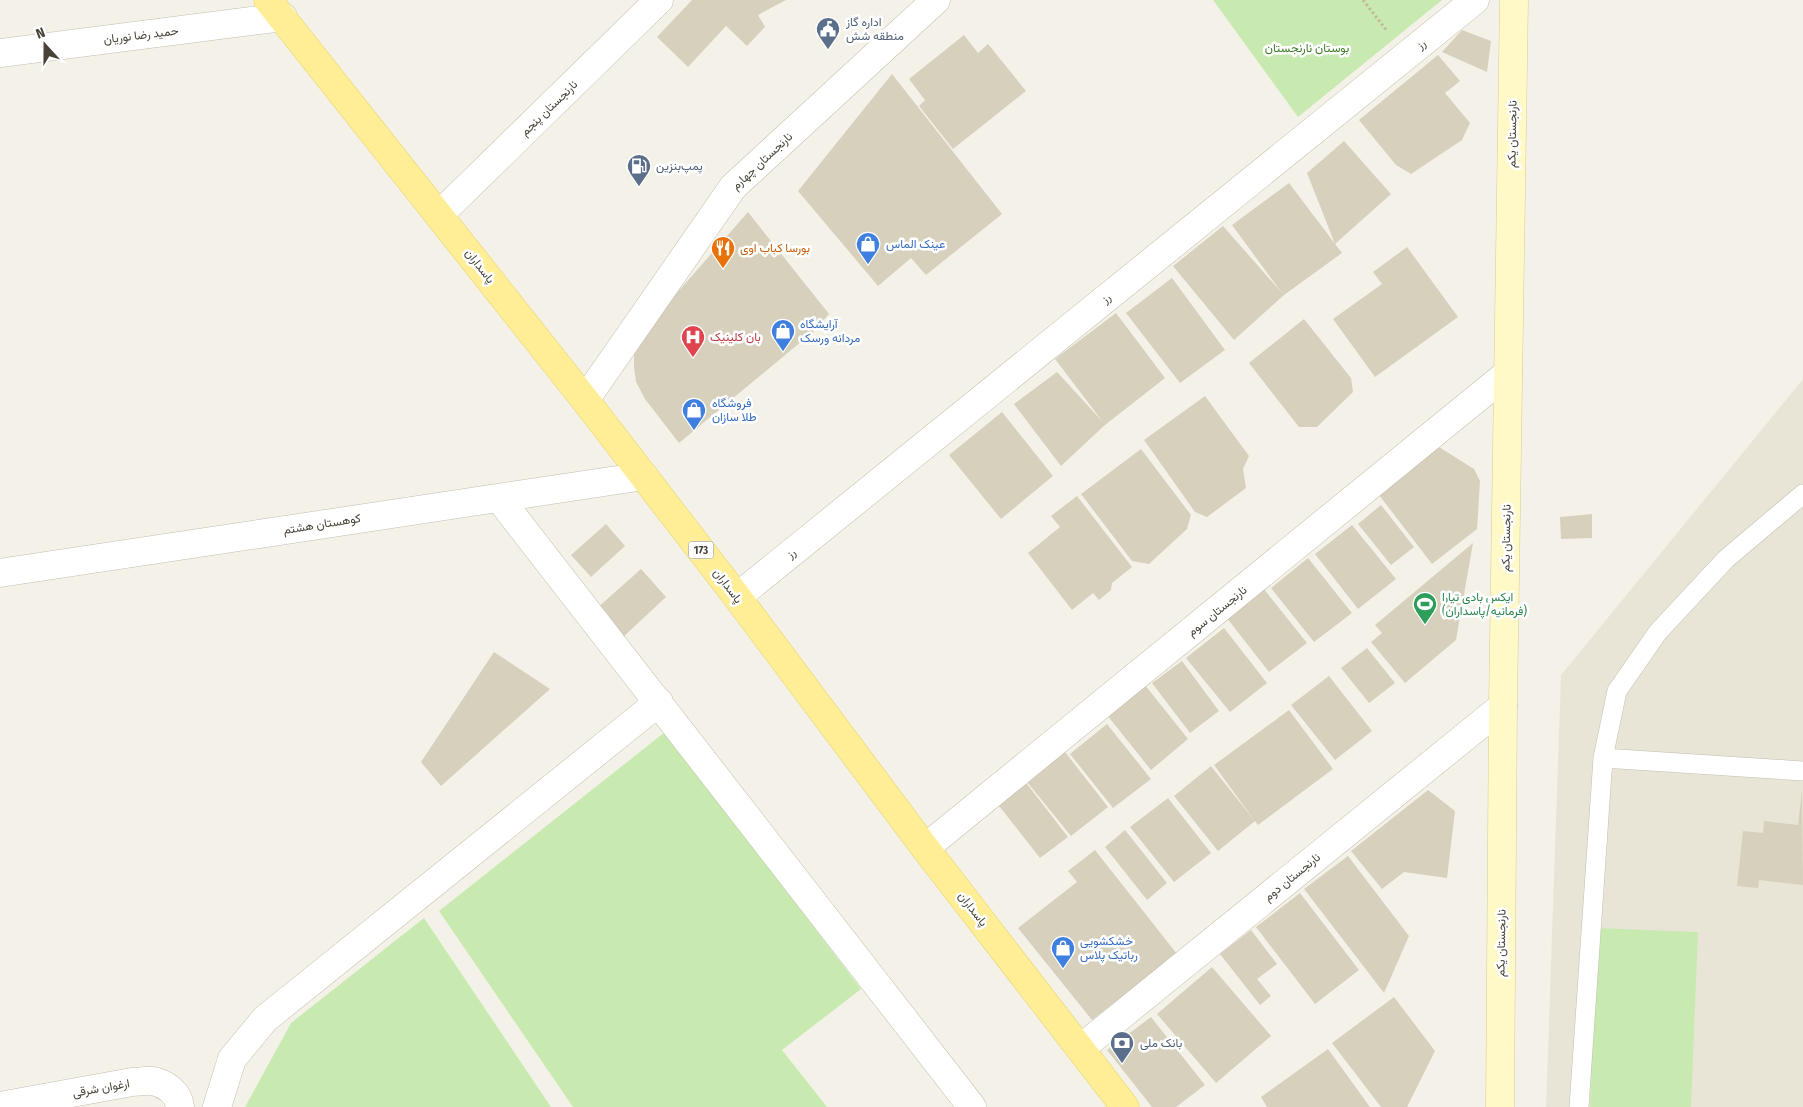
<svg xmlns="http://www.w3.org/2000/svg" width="1803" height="1107" viewBox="0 0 1803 1107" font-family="'Fira Sans Condensed',Vazirmatn,sans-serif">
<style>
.residential{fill:#e9e5d6}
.green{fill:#c8eab0}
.building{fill:#d6d0bd}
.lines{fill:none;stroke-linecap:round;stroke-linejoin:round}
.service-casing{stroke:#c3bead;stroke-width:20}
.minor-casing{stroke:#c3bead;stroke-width:29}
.secondary-casing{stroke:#d6cd96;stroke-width:29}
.primary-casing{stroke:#e7d063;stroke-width:29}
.path{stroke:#c3b99b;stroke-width:3;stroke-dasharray:2.5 2.5;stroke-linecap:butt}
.service{stroke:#fff;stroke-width:19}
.minor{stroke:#fff;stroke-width:28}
.secondary{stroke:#fff8c7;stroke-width:28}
.primary{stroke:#ffee96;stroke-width:28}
.labels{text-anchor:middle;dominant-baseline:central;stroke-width:5;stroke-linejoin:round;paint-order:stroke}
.shield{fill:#fff;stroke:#7f7b72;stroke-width:1}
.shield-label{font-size:11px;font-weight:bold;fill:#484336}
.service-label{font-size:12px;fill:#4e5e75;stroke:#fff;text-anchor:start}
.street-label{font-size:12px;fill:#484336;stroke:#fff}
.park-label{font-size:12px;fill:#3d7c27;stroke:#fff}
.shop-label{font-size:12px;fill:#366cbe;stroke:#fff;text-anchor:start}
.food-label{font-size:12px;fill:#c56008;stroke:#fff;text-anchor:start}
.health-label{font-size:12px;fill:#be3a42;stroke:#fff;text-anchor:start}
.leisure-label{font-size:12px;fill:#27864d;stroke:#fff;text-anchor:start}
</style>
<rect width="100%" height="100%" fill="#f4f2e8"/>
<path class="residential" d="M1803,379v728h-257l15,-432z"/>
<path class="green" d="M1213,0h229l-144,117z
M665,732l196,257 -79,61 45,57h-254l-134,-196z
M424,918l127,189h-306l46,-84z
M1597,928l101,4 -7,175h-101z"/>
<path class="building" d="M692,0h94l-28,15 7,12 -18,19 -21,-20 -38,41 -31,-30z
M1462,30l29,11 -4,31 -45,-20z
M964,35l14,18 10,-9 38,47 -73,58 -34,-43 6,-6 -16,-21z
M1438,55l22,26 -15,12 25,30 -8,17 -51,34 -15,-9 -37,-45z
M892,74l110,140 -76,61 -15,-17 -33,28 -80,-95z
M1344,141l47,53 -56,50 -28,-71z
M1289,183l53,70 -58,42 -50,45 -61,-74 50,-40 59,67 -50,-68z
M748,212l81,102 -15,17 -135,112 -34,-44 -9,-17 -2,-15v-15l13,-25z
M1407,247l51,70 -83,60 -42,-58 49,-35 -9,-12z
M1172,278l53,72 -45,33 -54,-70z
M1116,313l49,65 -60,47 -44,41 -47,-62 43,-32 46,50 -48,-63z
M1304,319l47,59 2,14 -36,35h-18l-50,-64z
M1205,396l44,60 -6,13 3,19 -39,29 -12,-5 -51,-72z
M1002,412l51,64 -52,43 -52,-64z
M1439,447l35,22 6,12 -3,48 -45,35 -53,-69z
M1141,449l50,66 -4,14 -38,35 -17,-3 -51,-67z
M1077,496l55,71 -20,16 -1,7 -12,10 -6,-7 -21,17 -44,-57 32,-26 -9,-11z
M1381,505l33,42 -23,18 -33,-41z
M1592,514v24l-31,1 -1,-22z
M606,524l19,22 -34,31 -20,-22z
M1352,525l44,54 -38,30 -43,-55z
M1473,543l-17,97 -51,43 -34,-41 11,-9 -7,-8z
M1308,558l44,55 -38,29 -43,-54z
M641,569l25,28 -44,41 -26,-29z
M1263,588l44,55 -38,29 -43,-55z
M1224,628l43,55 -37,29 -44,-54z
M1367,648l28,35 -26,20 -28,-35z
M494,652l56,37 -109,97 -20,-24z
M1182,661l37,50 -29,22 -38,-50z
M1329,676l43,55 -37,29 -44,-55z
M1145,685l43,54 -37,31 -44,-55z
M1289,710l44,59 -75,56 -3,-4 -37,30 -44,-55 37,-30 43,54 -40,-55z
M1107,724l44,55 -38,29 -43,-54z
M1065,752l43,55 -37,29 -44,-54z
M1024,780l44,57 -28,21 -44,-56z
M1428,790l27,21 -8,67 -43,-6 -22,17 -31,-38z
M1802,790l1,95 -44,-5 -1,8 -21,-2 6,-55 20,2 1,-12 34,4z
M1168,798l43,55 -37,29 -44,-55z
M1125,830l42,53 -20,17 -42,-53z
M1095,850l82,104 -85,66 -74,-92 59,-46 -9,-11z
M1348,856l61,80 -25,57 -80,-104z
M1300,893l59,77 -44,34 -59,-77z
M1251,930l26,34 -20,15 14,17 -11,9 -40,-51z
M1212,967l59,69 -55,47 -59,-69z
M1394,997l41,54 -28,56h-26l-49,-64z
M1151,1017l54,68 -29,22h-24l-45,-57z
M1328,1049l42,58h-103l-6,-10z"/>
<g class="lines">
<g class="service-casing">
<path id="service" d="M1603,758l200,13
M1579,1107l24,-349 14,-67 41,-59 68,-73 77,-65"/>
</g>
<g class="minor-casing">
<path id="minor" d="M0,53l283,-36
M439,215l220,-215
M585,400l148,-213 203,-187
M499,498l473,609
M0,573l644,-97
M737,597l738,-597
M925,848l583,-475
M1081,1048l422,-342
M0,1106l132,-24c7,0 15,-2 21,-1 13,3 26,12 27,26
M217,1107l15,-48 33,-40 394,-317"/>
</g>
<g class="secondary-casing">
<path id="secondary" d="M1500,1107l3,-401 11,-706"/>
</g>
<g class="primary-casing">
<path id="primary" d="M268,0l317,400 152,197 188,251 200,259"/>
</g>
<path class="path" d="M1363,0l24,31"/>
<use href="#service" class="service"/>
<use href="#minor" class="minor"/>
<use href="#secondary" class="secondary"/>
<use href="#primary" class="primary"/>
</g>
<defs>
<g id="civic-pin" transform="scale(1.25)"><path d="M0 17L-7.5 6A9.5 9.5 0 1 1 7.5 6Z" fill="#5c6f8a" stroke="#fff"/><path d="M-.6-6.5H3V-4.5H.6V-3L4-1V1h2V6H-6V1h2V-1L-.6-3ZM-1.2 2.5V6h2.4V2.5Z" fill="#fff"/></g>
<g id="fuel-pin" transform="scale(1.25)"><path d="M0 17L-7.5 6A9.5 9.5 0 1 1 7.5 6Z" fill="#5c6f8a" stroke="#fff"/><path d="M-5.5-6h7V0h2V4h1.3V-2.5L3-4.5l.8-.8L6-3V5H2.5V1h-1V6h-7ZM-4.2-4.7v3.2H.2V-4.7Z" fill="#fff"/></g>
<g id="shop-pin" transform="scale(1.25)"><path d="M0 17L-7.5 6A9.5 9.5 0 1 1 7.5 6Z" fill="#3f7fe0" stroke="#fff"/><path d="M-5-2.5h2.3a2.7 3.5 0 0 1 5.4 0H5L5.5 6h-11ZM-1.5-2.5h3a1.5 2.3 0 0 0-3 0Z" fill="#fff"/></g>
<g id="restaurant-pin" transform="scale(1.25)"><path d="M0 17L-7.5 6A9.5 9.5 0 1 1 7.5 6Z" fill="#e8710a" stroke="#fff"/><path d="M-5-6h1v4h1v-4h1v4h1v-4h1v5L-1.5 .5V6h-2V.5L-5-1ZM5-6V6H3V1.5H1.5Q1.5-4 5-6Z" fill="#fff"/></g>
<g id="hospital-pin" transform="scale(1.25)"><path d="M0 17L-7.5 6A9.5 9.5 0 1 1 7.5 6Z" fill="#e0444e" stroke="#fff"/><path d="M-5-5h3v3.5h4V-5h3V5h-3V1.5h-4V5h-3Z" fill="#fff"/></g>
<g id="stadium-pin" transform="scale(1.25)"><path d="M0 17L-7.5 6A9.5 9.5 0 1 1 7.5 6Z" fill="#2e9e5b" stroke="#fff"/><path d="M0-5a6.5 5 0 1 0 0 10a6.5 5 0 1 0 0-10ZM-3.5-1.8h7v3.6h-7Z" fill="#fff"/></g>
<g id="bank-pin" transform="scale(1.25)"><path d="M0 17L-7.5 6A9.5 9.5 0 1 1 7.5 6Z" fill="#5c6f8a" stroke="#fff"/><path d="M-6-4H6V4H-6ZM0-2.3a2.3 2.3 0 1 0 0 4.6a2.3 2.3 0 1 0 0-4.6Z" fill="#fff"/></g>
</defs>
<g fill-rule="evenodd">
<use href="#civic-pin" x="828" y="29"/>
<use href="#fuel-pin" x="639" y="166"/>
<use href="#shop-pin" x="868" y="244"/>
<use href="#restaurant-pin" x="723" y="248"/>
<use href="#shop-pin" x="783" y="331"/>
<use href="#hospital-pin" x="693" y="337"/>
<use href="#shop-pin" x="694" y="410"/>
<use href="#stadium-pin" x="1425" y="604"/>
<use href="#shop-pin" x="1063" y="948"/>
<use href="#bank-pin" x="1122" y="1043"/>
</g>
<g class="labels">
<rect class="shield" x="688.5" y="541.5" width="25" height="17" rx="4"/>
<g class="shield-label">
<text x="701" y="550">173</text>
</g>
<g class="service-label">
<text x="846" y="22">اداره گاز<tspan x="846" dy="14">منطقه شش</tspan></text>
<text x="656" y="166">پمپ‌بنزین</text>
<text x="1140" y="1043">بانک ملی</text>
</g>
<g class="street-label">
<text transform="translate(141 35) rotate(-7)">حمید رضا نوریان</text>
<text transform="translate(1421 44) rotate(-39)">رز</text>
<text transform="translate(549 108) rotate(-44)">نارنجستان پنجم</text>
<text transform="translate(1512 134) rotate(-89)">نارنجستان یکم</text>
<text transform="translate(762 161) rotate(-43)">نارنجستان چهارم</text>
<text transform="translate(480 266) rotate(52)">پاسداران</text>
<text transform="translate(1106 298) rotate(-39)">رز</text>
<text transform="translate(322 524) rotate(-9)">کوهستان هشتم</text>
<text transform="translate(1506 538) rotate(-89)">نارنجستان یکم</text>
<text transform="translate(791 553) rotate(-39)">رز</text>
<text transform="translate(728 586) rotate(53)">پاسداران</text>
<text transform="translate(1217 611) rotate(-39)">نارنجستان سوم</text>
<text transform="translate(1292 877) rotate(-39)">نارنجستان دوم</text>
<text transform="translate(973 909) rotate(52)">پاسداران</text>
<text transform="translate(1501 943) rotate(-89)">نارنجستان یکم</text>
<text transform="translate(101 1088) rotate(-10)">ارغوان شرقی</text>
</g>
<g class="park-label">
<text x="1307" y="48">بوستان نارنجستان</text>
</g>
<g class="shop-label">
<text x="886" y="244">عینک الماس</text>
<text x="800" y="324">آرایشگاه<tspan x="800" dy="14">مردانه ورسک</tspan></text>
<text x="712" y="403">فروشگاه<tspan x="712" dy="14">طلا سازان</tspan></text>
<text x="1080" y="941">خشکشویی<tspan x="1080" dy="14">رباتیک پلاس</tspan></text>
</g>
<g class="food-label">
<text x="740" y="248">بورسا کباب اوی</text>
</g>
<g class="health-label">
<text x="710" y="337">بان کلینیک</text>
</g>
<g class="leisure-label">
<text x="1442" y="597">ایکس بادی تیارا<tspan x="1442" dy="14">(فرمانیه/پاسداران)</tspan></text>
</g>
</g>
<g transform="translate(45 45) rotate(339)" stroke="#ffffff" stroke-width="4" paint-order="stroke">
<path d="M0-4L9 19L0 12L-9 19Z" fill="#484336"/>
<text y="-8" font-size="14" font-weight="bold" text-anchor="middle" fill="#484336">N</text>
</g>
</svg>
